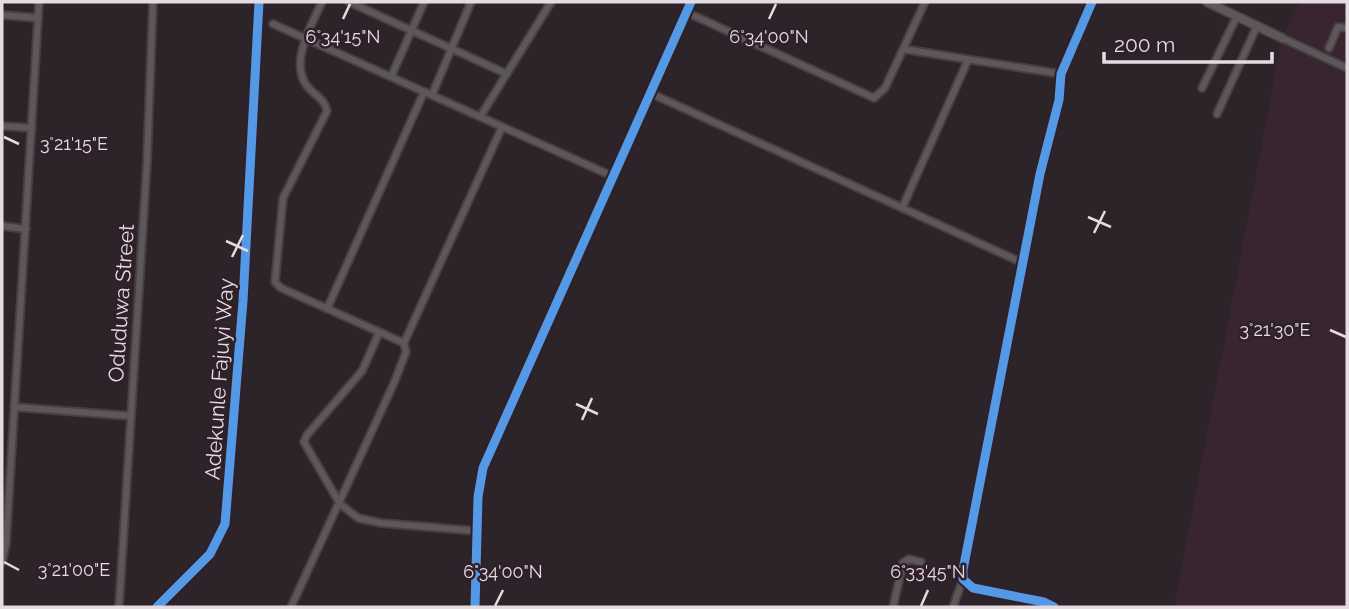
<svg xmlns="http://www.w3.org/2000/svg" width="1349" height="609" viewBox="0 0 1349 609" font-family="Raleway,sans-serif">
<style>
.built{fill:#392530}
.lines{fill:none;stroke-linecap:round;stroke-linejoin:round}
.minor-casing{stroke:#463f43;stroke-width:10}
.tertiary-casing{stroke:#463f43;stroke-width:11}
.minor{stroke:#5d575a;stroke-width:6}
.tertiary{stroke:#5d575a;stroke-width:8}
.cycleway-casing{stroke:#302029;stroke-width:13}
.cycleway{stroke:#5399e6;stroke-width:9}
.ticks{fill:none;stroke:#e6dbe1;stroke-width:2.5}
.labels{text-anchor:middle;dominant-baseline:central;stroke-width:5;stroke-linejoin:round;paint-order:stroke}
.street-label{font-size:21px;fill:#e6dbe1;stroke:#302029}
.ticks-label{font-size:18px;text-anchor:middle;fill:#e6dbe1;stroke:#302029;stroke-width:5;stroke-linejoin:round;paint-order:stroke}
</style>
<rect width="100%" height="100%" fill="#2c2428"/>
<path class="built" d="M1300,2h47v605h-173l108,-569z"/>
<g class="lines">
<g class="minor-casing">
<path id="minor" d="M322,2c-10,22 -33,60 -15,84 7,9 18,13 20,25l-44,87 -8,84 6,6 123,55
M349,2l158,72
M686,12l188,86 11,-10 40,-86
M2,15l36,3
M273,24l339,152
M1282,38l65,30
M1329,48l9,-21 9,1
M903,49l158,25
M391,77l33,-75
M1202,88l35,-72
M650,93l373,170
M432,95l39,-93
M1217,114l40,-88
M480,117l71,-115
M2,126l30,2
M903,206l65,-146
M2,226l24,3
M327,309l97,-217
M379,333l-17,38 -55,64 -3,7 36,62 18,14 23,5 96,8
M14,407l117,9
M2,562l4,-18 33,-542
M119,607l28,-445 6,-160
M291,607l103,-224 12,-31 -2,-9 98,-216
M475,607l3,-110 5,-29 208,-466
M893,607l10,-44 6,-4 12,3
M953,607l10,-28
M1054,607l-10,-5 -71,-14 -10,-9v-9l77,-396 19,-74 2,-26 31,-72"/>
</g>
<g class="tertiary-casing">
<path id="tertiary" d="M1207,2l75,36
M157,607l53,-53 15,-30 18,-223 16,-299"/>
</g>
<use href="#minor" class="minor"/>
<use href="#tertiary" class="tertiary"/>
<g class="cycleway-casing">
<path id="cycleway" d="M157,607l53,-53 15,-30 18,-223 16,-299
M475,607l3,-110 5,-29 208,-466
M1054,607l-10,-5 -71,-14 -10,-9v-9l77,-396 19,-74 2,-26 31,-72"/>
</g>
<use href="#cycleway" class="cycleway"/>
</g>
<path class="ticks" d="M343,19l7,-15M769,19l7,-15M4,137l15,7M1088,217l23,10M1094,233l11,-22M226,241l22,10M232,257l11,-22M1330,330l16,7M576,404l22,10M582,420l10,-22M4,562l15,8M495,606l8,-16M921,606l7,-16"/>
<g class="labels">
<g class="street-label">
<text transform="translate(121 303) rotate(-86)">Oduduwa Street</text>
<text transform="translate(219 379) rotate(-86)">Adekunle Fajuyi Way</text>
</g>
</g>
<g class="ticks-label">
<text x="343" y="43">6°34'15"N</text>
<text x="769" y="43">6°34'00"N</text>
<text x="74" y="150">3°21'15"E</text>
<text x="1275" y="336">3°21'30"E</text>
<text x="74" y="576">3°21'00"E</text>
<text x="503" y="578">6°34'00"N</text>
<text x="928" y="578">6°33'45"N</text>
</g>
<rect width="1349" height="609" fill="none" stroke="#e6dbe1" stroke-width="7"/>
<path d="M1104 52v10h168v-10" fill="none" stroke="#e6dbe1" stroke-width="3.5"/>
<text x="1114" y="52" font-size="21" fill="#e6dbe1" stroke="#302029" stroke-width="5" paint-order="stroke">200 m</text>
</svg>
